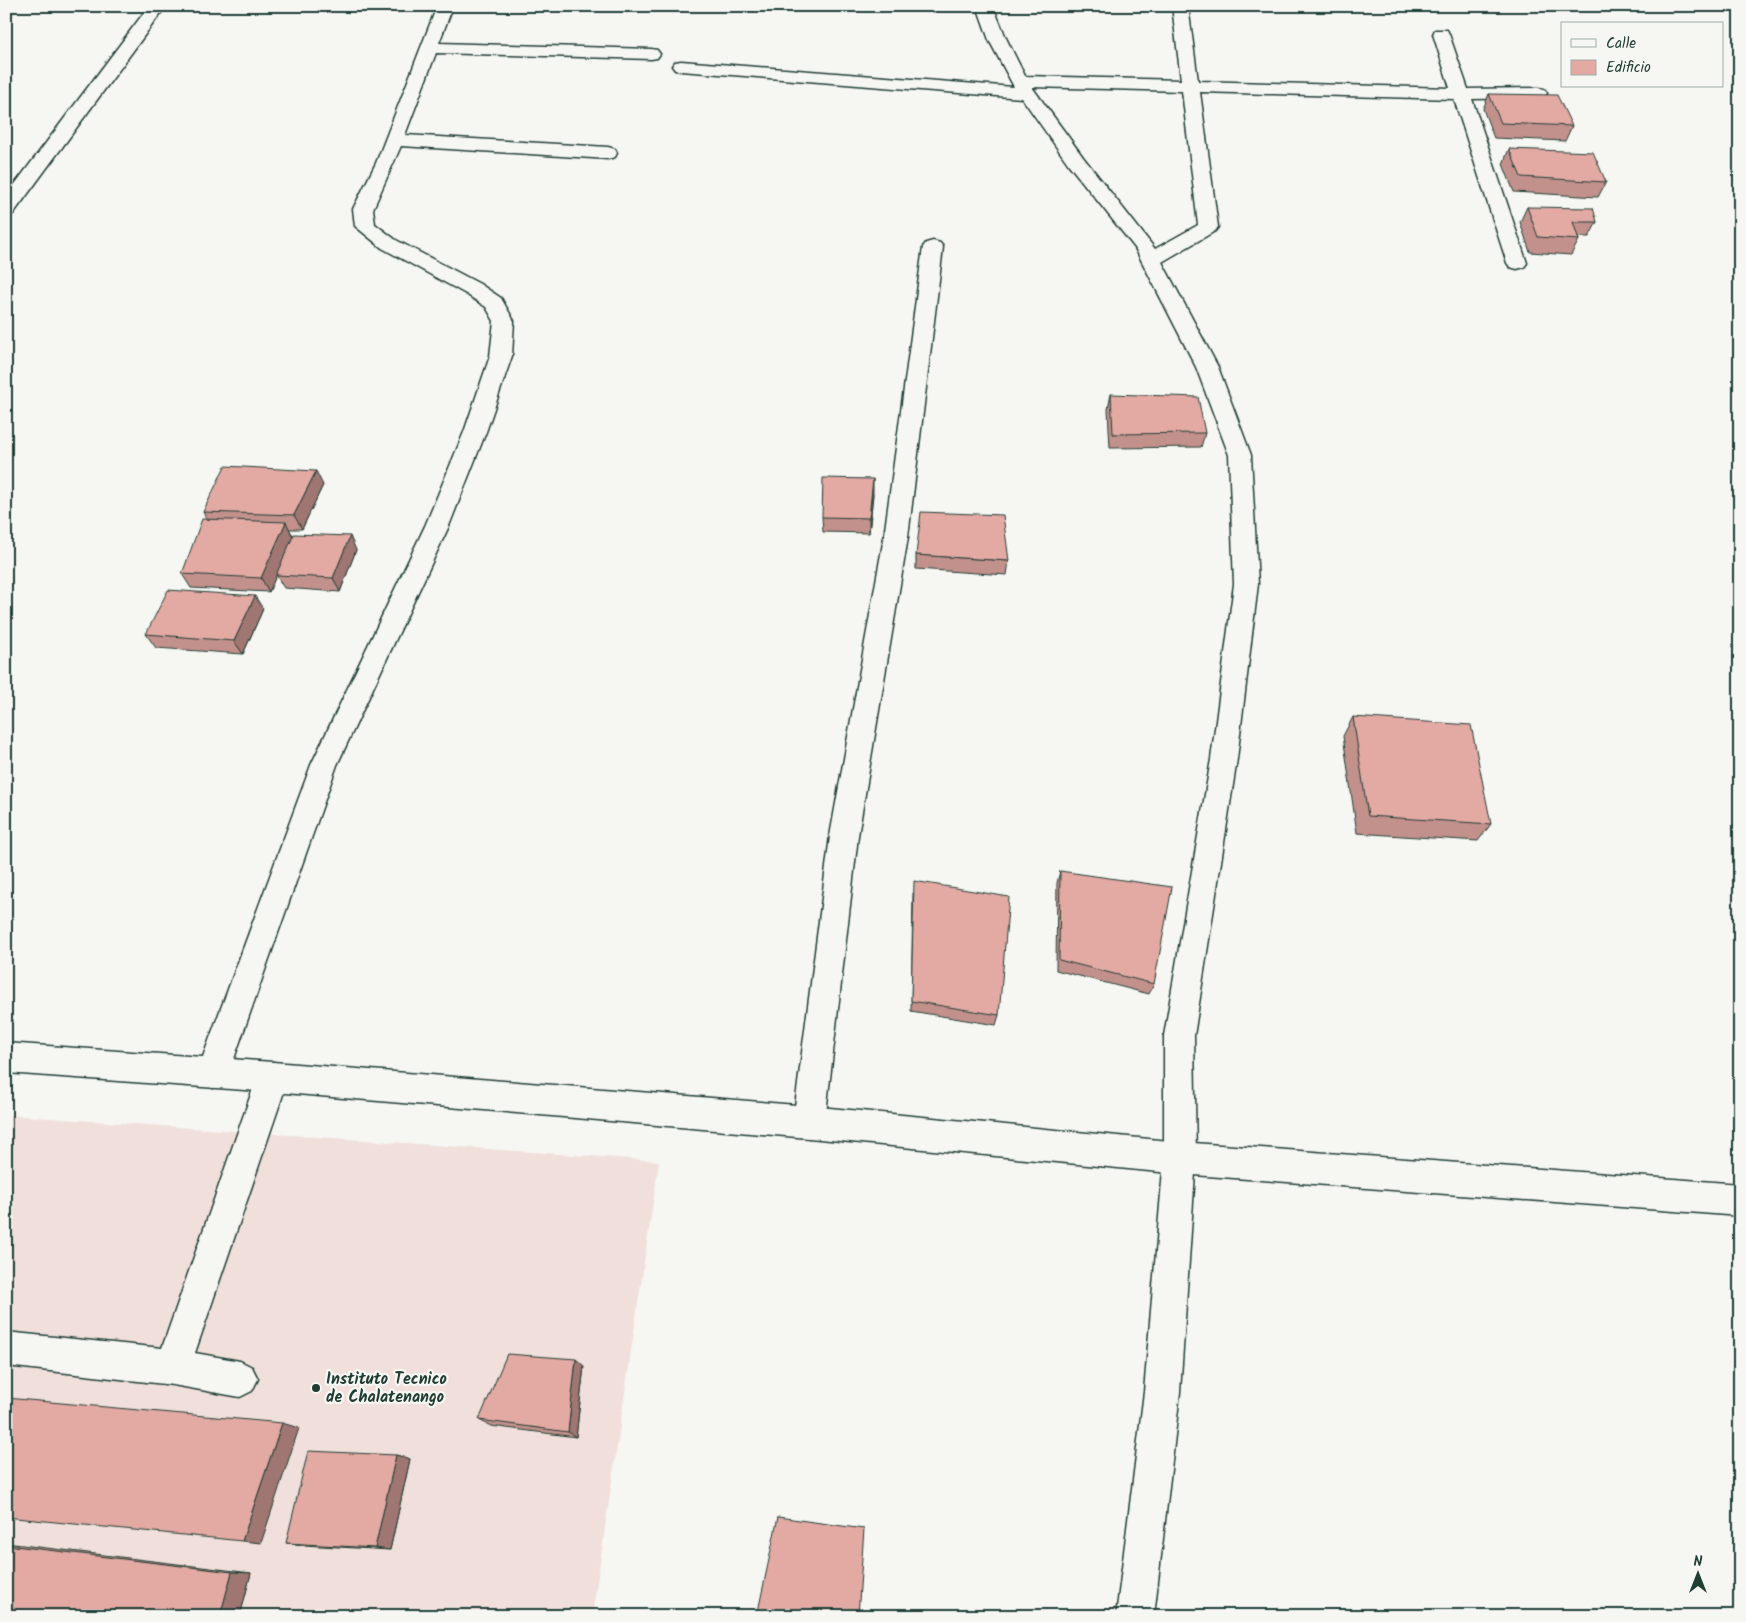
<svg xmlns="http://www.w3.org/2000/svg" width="1746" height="1622" viewBox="0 0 1746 1622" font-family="Kalam,sans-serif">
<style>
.built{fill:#f0dfda}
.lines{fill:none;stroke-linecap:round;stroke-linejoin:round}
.lane-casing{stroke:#1f3d34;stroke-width:3}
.street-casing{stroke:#1f3d34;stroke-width:3}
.secondary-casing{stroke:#1f3d34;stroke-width:3}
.lane{fill:#f6f6f2;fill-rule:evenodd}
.street{fill:#f6f6f2;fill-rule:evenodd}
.secondary{fill:#f6f6f2;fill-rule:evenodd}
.wall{fill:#c3918c;stroke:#1f3d34}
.shaded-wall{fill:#9f7672;stroke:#1f3d34}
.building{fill:#e3a9a3;stroke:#1f3d34}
.poi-dot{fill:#1f3d34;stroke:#f6f6f2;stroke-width:2}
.labels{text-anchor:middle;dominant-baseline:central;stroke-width:4.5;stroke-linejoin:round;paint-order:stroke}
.near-poi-label{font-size:16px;font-weight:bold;fill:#1f3d34;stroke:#f6f6f2;text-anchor:start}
</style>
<rect width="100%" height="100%" fill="#f6f6f2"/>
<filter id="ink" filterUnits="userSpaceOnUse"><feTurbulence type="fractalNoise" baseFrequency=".02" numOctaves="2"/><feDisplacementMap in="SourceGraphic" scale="10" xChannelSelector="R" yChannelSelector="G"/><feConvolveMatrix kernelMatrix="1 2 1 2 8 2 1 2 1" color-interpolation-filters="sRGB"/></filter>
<g filter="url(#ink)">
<path class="built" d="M6,1115l653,46 -67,455h-586z"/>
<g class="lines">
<g class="lane-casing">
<path id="lane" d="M273,1062l11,4 5,11 -94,276 45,8 12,6 6,12 -6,12 -12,6 -67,-12 -167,-19v-34l156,16 95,-271 5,-11z"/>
</g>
<g class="street-casing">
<path id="street" d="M149,6h17l-153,208 -7,2v-20z
M437,6h16l-14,37 212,6 6,1 3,4 -3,4 -6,1 -215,-6 -31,82 203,12 7,2 2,4 -2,4 -7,2 -207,-13 -28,63 2,15 21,16 84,44 21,14 13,23 -2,35 -26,76 -37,94 -112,239 -108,308 -5,11 -11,4 -11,-4 -5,-11 114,-308 114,-239 39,-94 26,-76 4,-35 -8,-14 -20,-13 -84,-46 -27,-22 -2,-17 23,-46z
M977,6h16l14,34 18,36 156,4 -9,-74h16l10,75 252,7 -17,-54 2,-4h12l2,4 19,55 70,-1 6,1 3,4 -3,4 -6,1 -66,1 55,164 -3,4 -7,2 -7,-2 -3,-4 -53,-164 -254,-7 18,135 -3,4 -53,31 56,105 33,88 7,129 -21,175 -43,277 2,122 -16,234 -26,224h-38l28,-224 20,-234v-122l47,-277 23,-175 -5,-129 -33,-88 -61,-119 -66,-83 -47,-67 -341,-27 -6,-1 -3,-4 3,-4 6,-1 333,26 -25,-47zM1032,87l150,4 16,134 -43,24 -72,-92z
M933,241l7,2 3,4 -35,290 -50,299 -33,286 -5,11 -11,5 -11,-5 -5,-11 37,-286 54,-299 39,-290 3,-4z"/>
</g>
<g class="secondary-casing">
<path id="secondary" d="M6,1043l267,19 536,44 371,36 560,42v32l-560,-42 -371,-36 -536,-46 -267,-19z"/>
</g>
<use href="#lane" class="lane"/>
<use href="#street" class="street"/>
<use href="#secondary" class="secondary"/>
</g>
<path class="wall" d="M1489,94l83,32 -7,15 -71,-3 -11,-29z
M1509,149l97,33 -8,15 -84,-5 -11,-28z
M1527,207l70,15 -8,15h-11l1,3 -8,15 -41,-3 -10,-30z
M1111,394l94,39 -4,14 -91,1 -2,-39z
M323,485l-21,44h-13l4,6 63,15 -16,42 -56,-4 -8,-13 -7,17 -78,-4 -9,-14 25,-54 -4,-8z
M873,494l-4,39 -46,-1 -1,-15z
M916,555l93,6 -2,14 -91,-6z
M263,609l-20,45 -87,-6 -10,-14z
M1353,717l138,107 -13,17 -121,-8 -14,-97z
M1060,871l94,113 -5,10 -93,-24 1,-87z
M913,893l86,122 -3,10 -85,-14z
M584,1366l-8,71 -85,-11 -12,-6z
M396,1455l14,4 -20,91 -87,-5 -17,-2z
M6,1543l245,30 -11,43h-234z"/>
<path class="shaded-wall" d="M316,471l7,14 -21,44 -8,-14z
M873,479v15l-4,39v-15z
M286,522l7,15 -24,55 -8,-14z
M350,536l6,14 -16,42 -7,-14z
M255,596l8,13 -20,45 -9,-13z
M576,1359l8,7 -8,71 -8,-5z
M282,1423l17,5 -38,115 -19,-2z
M396,1455l14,4 -20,91 -15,-2z
M232,1572l19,1 -11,43h-20z"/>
<path class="building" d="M1489,94l68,1 15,31 -71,-3z
M1509,149l84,3 13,30 -85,-5z
M1527,207l66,1 4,14h-24l6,18 -41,-3z
M1111,394l87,3 7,36 -92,1z
M225,466l91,5 -22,44 -91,-3z
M823,478l50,1 -4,39 -47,-1z
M921,512l82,3 6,46 -93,-6z
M202,519l84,3 -25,56 -79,-4z
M294,534l56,2 -17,42 -57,-3z
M168,590l87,6 -21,45 -88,-7z
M1353,717l118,8 20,99 -123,-8z
M1060,871l112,16 -18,97 -95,-24z
M914,881l95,16 -10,118 -88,-14z
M507,1354l69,5 -8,73 -89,-12z
M6,1398l276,25 -40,118 -236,-24z
M308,1451l88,4 -21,93 -89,-5z
M778,1517l86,12 -6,87h-101z
M6,1545l226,27 -12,44h-214z"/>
</g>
<circle class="poi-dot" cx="316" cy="1388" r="5"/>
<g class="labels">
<g class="near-poi-label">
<text x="326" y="1379">Instituto Tecnico<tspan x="326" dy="18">de Chalatenango</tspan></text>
</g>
</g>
<rect width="1746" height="1622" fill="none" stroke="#f6f6f2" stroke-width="25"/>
<rect x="12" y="12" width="1721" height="1597" fill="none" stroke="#1f3d34" stroke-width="2" filter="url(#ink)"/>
<rect x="1561" y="22" width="162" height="65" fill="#f6f6f2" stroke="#a0aca6"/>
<rect x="1571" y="39" width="25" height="8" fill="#f6f6f2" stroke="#a0aca6"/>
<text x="1606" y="48" font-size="15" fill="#1f3d34">Calle</text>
<rect x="1571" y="60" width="25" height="15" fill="#e3a9a3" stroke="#a0aca6"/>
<text x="1606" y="72" font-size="15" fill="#1f3d34">Edificio</text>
<g transform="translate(1698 1574)" stroke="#f6f6f2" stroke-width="4" paint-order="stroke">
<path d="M0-4L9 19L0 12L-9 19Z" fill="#1f3d34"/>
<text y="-8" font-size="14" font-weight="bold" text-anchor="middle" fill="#1f3d34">N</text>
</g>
</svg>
